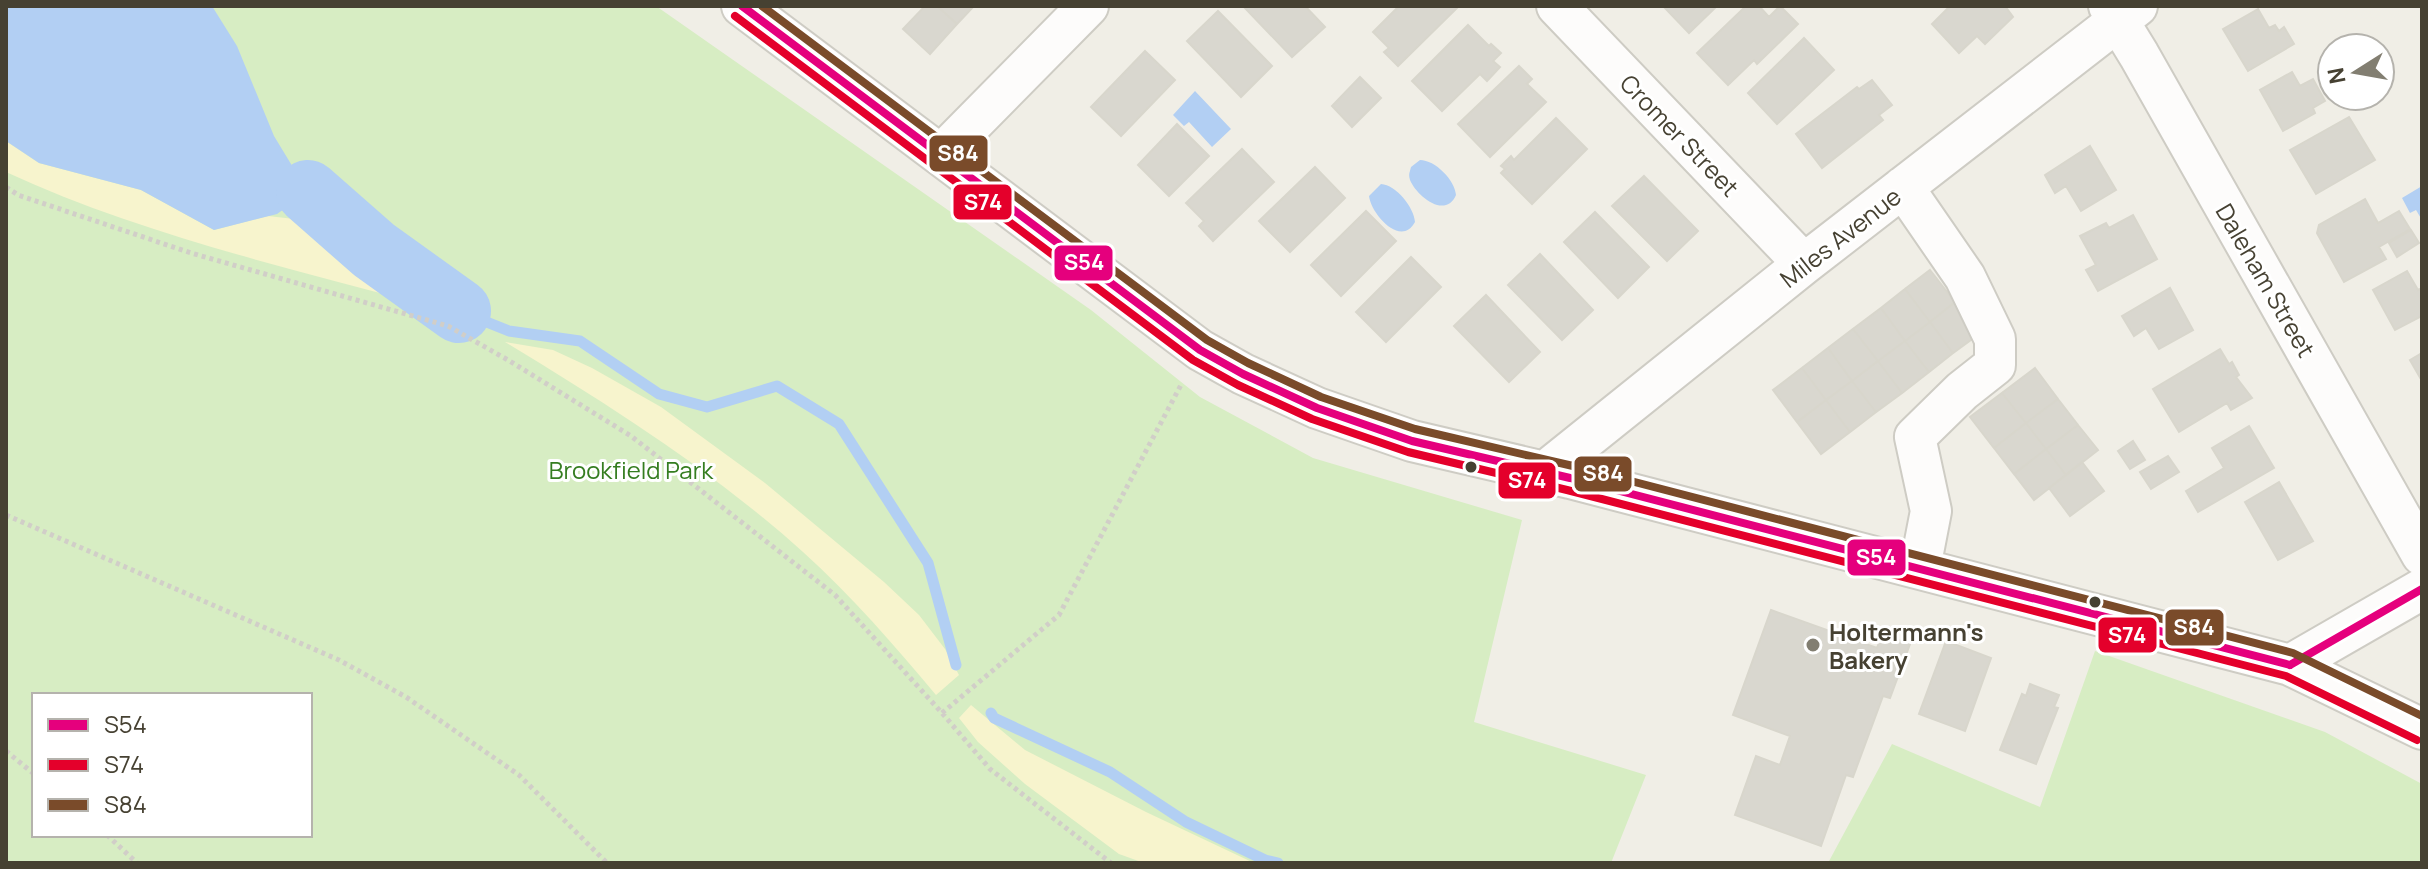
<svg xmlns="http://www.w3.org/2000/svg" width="2428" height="869" viewBox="0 0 2428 869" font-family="Manrope,sans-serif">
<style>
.green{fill:#d7edc3;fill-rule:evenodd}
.sand{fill:#f7f4cd}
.water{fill:#b2cff3}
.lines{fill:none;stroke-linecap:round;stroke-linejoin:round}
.stream{stroke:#b2cff3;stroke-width:11}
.river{stroke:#b2cff3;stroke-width:64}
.building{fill:#d9d7cf;stroke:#d8d6cc;stroke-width:2}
.minor-casing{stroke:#ceccc4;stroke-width:44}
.path{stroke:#d1cec8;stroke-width:5;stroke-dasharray:4 4;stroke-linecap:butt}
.minor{stroke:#fdfcfb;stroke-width:40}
.bus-1-casing{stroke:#fff;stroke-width:14}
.bus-2-casing{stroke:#fff;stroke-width:14}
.bus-3-casing{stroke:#fff;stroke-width:14}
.bus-1{stroke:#e5007d;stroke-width:8}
.bus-2{stroke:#e4002b;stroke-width:8}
.bus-3{stroke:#7a4b2a;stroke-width:8}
.bus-dot{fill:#464132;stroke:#fff;stroke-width:3}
.poi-dot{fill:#827e71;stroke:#fff;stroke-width:3}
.labels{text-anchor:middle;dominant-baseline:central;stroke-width:6;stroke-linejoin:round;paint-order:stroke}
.street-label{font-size:24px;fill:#464132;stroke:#fff}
.park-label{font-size:24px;fill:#357d20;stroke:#fff}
.poi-label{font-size:24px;font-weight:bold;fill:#464132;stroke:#fff;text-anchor:start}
.line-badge{stroke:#fff;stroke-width:3}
.badge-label{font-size:22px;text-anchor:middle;font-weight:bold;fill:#fff}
</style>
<rect width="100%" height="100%" fill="#f0eee6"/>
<path class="green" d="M6,6h650l435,304 109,87 113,61 209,62 -48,202 172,53 -35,88h-1605zM34,695h276v140h-276z
M2095,651l230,81 97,52v79h-594l64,-119 148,63z"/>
<path class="sand" d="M6,141l33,22 102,27 73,40 54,-14 44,5 109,83c-137,-37 -286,-72 -415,-132z
M505,342l48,8 39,18 69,39 104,76 119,99 35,33 26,34 14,26 -23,20c-42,-50 -84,-99 -133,-143 -90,-81 -194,-147 -298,-210z
M971,705l54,45 121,62 108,51h-110l-25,-9 -94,-70 -47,-42 -19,-24z"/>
<path class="water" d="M6,6h206l25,40 37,90 34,56 -31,22 -63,16 -73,-40 -102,-27 -33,-22z
M1195,91l36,38 -19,18 -23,-25 -5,4 -11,-11z
M1420,160c15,0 35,20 36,35 -11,25 -40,0 -46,-15 -2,-6 0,-8 1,-13z
M1381,184c15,1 33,23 34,38 -14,26 -44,-8 -46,-26z
M2422,186v34l-6,-10 -6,3 -8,-15z"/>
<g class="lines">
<path class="stream" d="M459,311l50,20 71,10 79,53 48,13 70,-21 62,38 89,139 28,102
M991,713l3,5 116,54 76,50 79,38 13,3"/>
<path class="river" d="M308,192l66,58 85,61"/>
</g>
<path class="building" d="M925,6h12l20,18 -27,30 -27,-25z
M937,6h37l-17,18z
M1243,6h62l20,21 -33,30z
M1399,6h60l-61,60 -14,-14 5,-4 -16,-16z
M1663,6h54l-28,27z
M1746,6h13l10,11 11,-11 18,18 -41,40 -3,-4 -26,25 -31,-32z
M1950,6h55l8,11 -28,27 -8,-8 -18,17 -27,-29z
M2258,9l11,19 6,-3 4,6 5,-4 10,17 -46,27 -25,-42z
M1218,11l54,55 -31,31 -54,-56z
M1468,25l21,21 2,-2 10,9 -8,8 7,6 -13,14 -7,-7 -38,37 -30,-30z
M1804,38l30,32 -57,54 -29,-31z
M1145,51l30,29 -54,56 -30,-29z
M1519,66l13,13 -5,5 19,18 -56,55 -32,-33z
M2292,72l8,14 13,-7 12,22 -12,7 2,5 -32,18 -23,-41z
M1360,77l21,21 -29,29 -20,-21z
M1872,80l20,25 -13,10 4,5 -61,48 -26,-34 61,-47 2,2z
M2349,117l26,43 -59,34 -26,-44z
M1556,118l31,31 -55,55 -31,-31 4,-4 -4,-3 10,-10 3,4z
M1177,124l32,32 -40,40 -31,-31z
M2090,146l26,44 -35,21 -15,-25 -11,7 -10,-18z
M1242,149l32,33 -61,59 -14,-15 5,-5 -18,-18z
M1315,167l30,31 -55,54 -31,-31z
M1644,176l54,55 -31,30 -55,-55z
M2365,199l13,24 21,-12 11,18 -31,18 7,12 -42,23 -27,-49 2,-8z
M1366,211l30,30 -55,55 -30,-31z
M1595,212l54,55 -31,31 -54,-56z
M2133,215l24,44 -59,32 -12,-21 10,-5 -16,-29 26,-13 3,5z
M2411,230l8,13 -22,14 -8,-14z
M1540,254l53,56 -31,30 -54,-55z
M1411,257l30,30 -55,55 -30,-30z
M1930,270l25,32 -25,20 -25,-33z
M2407,271l11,19 4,-2v28l-27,14 -22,-40z
M2170,288l23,42 -34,19 -13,-21 -12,8 -12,-20z
M1905,289l25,33 -25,19 -24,-33z
M1486,295l54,57 -31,30 -55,-56z
M1955,302l24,32 -26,19 -23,-31z
M1881,308l24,33 -27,20 -25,-32z
M1930,322l23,31 -24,19 -24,-31z
M1853,329l25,32 -26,20 -24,-33z
M1905,341l24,31 -27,21 -24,-32z
M1828,348l24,33 -26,19 -24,-32z
M2220,349l9,15 3,-2 7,13 -3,2 16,21 -21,12 -4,-7 -48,29 -26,-43z
M2422,353v28l-12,-21z
M1878,361l24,32 -26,19 -24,-31z
M1802,368l24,32 -29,22 -24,-32z
M2035,368l23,31 -32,24 -24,-30z
M1852,381l24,31 -26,20 -24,-32z
M2002,393l24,30 -32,25 -24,-31z
M2058,399l20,26 -32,24 -20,-26z
M1826,400l24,32 -29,22 -24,-32z
M2026,423l20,26 -32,25 -20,-26z
M2078,425l20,25 -32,25 -20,-26z
M2249,426l25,42 -76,44 -12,-21 38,-23 -12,-20z
M2133,441l12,19 -15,9 -12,-18z
M2046,449l20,26 -32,25 -20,-26z
M2168,456l11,16 -28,17 -11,-17z
M2082,462l22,29 -34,25 -21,-28z
M2279,482l34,59 -35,19 -33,-58z
M1771,610l106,38 5,-14 28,10 -20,54 -7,-2 -30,81 -7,-2 -25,71 -86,-31 21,-59 24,9 10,-29 -57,-21z
M1946,641l45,17 -26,73 -46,-17z
M2030,684l29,11 -5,12 4,1 -22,56 -36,-14 22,-56 4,2z"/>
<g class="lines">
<g class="minor-casing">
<path id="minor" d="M742,6l458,344 43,24 74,34 95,33 158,37 720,187 132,64
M1557,6l247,258
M2109,6l30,49 283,500
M942,154l146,-148
M1903,187l62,90 30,62v26l-33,26 -47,46 16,74 -11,57
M1546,471l258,-207 333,-258
M2290,665l132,-76"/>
</g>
<path class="path" d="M6,187l12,8 173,58 257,73 60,34 123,76 204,159 107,118 48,56 121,94
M6,515l333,145 67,37 113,78 88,88
M942,713l117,-98 123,-232
M6,751l28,23
M107,835l30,28"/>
<use href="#minor" class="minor"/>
<g class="bus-1-casing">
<path id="bus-1" d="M742,6l458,344 43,24 74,34 95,33 158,37 720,187
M2290,665l132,-76"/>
</g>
<g class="bus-2-casing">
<path id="bus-2" d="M735,16l458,344 45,25 74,34 96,33 159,38 719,186 131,64"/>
</g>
<g class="bus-3-casing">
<path id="bus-3" d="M762,6l445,334 41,23 73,34 94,32 158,37 720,187 129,63"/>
</g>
<use href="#bus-1" class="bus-1"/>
<use href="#bus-2" class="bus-2"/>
<use href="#bus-3" class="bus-3"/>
</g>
<g class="bus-dot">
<circle cx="1471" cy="467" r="7"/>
<circle cx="2095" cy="602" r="7"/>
</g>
<circle class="poi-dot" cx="1813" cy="645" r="8"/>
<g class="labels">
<g class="street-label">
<text transform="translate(1680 135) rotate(46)">Cromer Street</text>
<text transform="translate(1840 237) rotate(-38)">Miles Avenue</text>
<text transform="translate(2266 280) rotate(60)">Daleham Street</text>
</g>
<g class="park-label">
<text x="631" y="469">Brookfield Park</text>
</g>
<g class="poi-label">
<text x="1829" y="631">Holtermann's<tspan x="1829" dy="28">Bakery</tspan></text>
</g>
</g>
<g class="line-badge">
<rect x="928" y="134" width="61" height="39" rx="8" fill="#7a4b2a"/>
<rect x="952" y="183" width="61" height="38" rx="8" fill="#e4002b"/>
<rect x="1053" y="244" width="61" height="38" rx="8" fill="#e5007d"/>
<rect x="1573" y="455" width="60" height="38" rx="8" fill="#7a4b2a"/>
<rect x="1497" y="461" width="60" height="39" rx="8" fill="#e4002b"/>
<rect x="1846" y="538" width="61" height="39" rx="8" fill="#e5007d"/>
<rect x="2164" y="608" width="61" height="39" rx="8" fill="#7a4b2a"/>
<rect x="2097" y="616" width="61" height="38" rx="8" fill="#e4002b"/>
</g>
<g class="badge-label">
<text x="958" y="161">S84</text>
<text x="983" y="210">S74</text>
<text x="1084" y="270">S54</text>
<text x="1603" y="481">S84</text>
<text x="1527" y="488">S74</text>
<text x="1876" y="565">S54</text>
<text x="2194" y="635">S84</text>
<text x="2127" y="643">S74</text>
</g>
<rect width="2428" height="869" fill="none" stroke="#464132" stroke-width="16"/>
<rect x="32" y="693" width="280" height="144" fill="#ffffff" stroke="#b5b3ad" stroke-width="2"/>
<rect x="48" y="719" width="40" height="12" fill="#e5007d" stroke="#b5b3ad" stroke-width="2"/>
<text x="104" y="733" font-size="24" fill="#464132">S54</text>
<rect x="48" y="759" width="40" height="12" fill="#e4002b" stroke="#b5b3ad" stroke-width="2"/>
<text x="104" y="773" font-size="24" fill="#464132">S74</text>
<rect x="48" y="799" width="40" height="12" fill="#7a4b2a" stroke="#b5b3ad" stroke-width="2"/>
<text x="104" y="813" font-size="24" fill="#464132">S84</text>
<g transform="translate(2356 72) rotate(259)"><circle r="38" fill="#ffffff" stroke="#b5b3ad" stroke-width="2"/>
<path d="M0-6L14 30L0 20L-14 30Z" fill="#827e71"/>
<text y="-12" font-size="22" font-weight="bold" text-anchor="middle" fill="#464132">N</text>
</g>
</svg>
